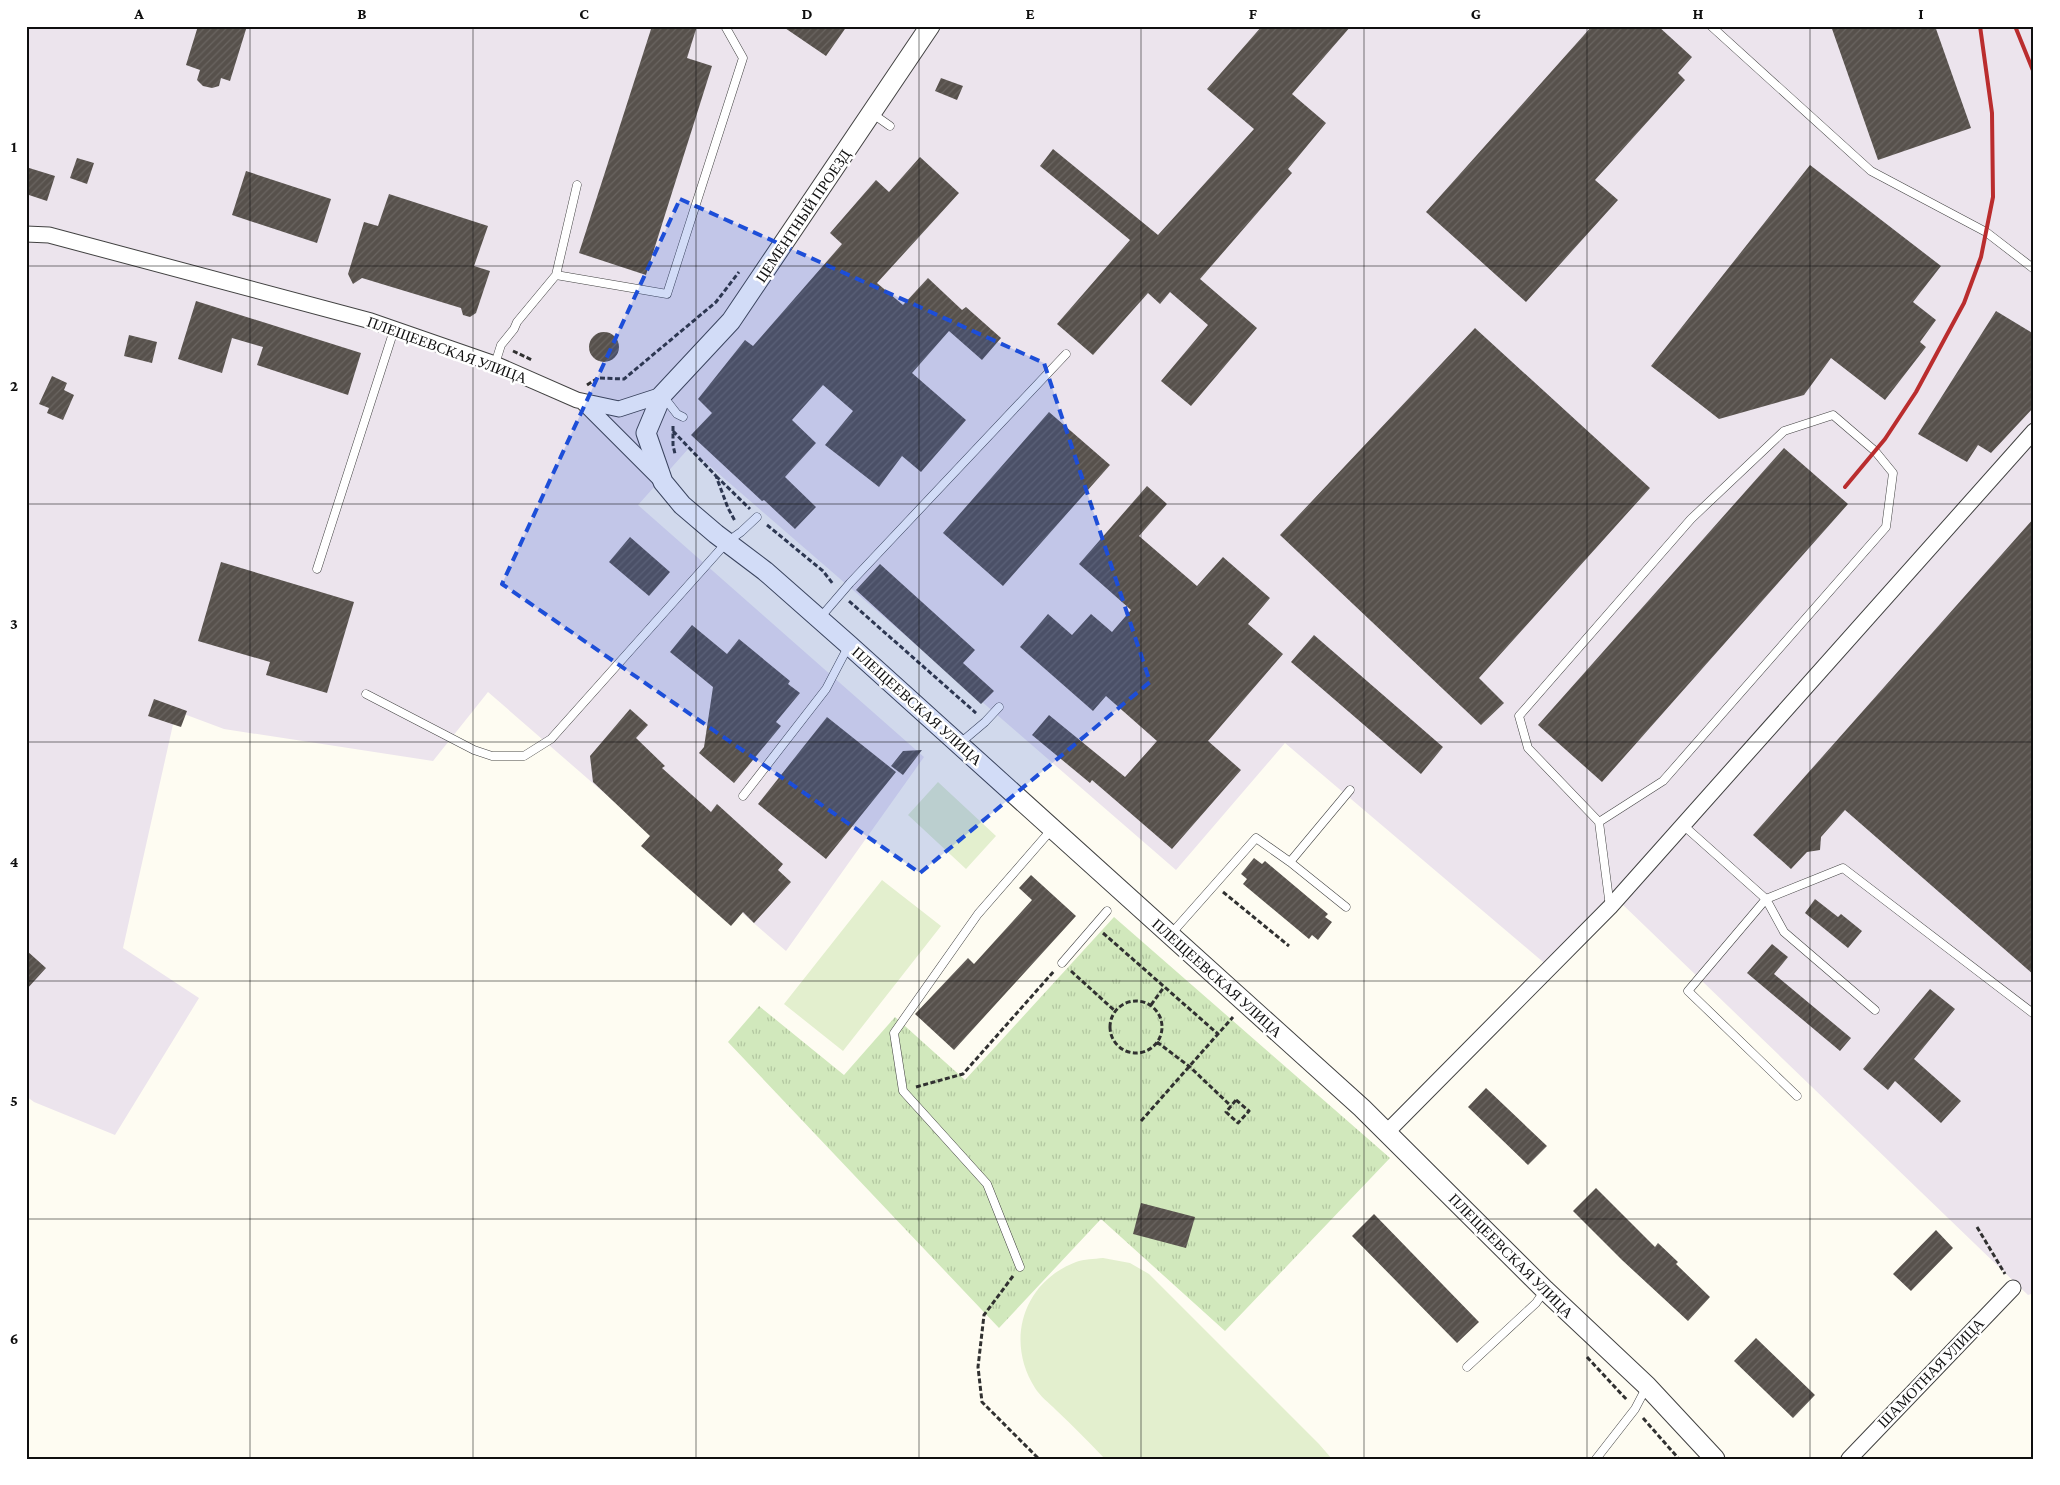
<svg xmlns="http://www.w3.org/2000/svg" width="2060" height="1485" viewBox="0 0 2060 1485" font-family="'Crimson Pro',serif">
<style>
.industrial{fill:#ece4ed}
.park{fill:url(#park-tufts)}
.pitch{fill:#e3efce}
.building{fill:url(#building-hatch)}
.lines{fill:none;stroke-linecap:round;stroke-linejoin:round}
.service-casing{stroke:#424242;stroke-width:9}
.minor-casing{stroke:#424242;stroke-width:17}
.tertiary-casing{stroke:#424242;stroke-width:21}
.path{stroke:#313131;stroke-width:3;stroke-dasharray:5 2.5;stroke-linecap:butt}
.service{stroke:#fff;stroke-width:8}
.minor{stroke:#fff;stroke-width:15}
.tertiary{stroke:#fff;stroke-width:19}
.rail{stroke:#ba2d2e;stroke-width:4}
.marked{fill:#1d4ed8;fill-opacity:0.2;stroke:#1d4ed8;stroke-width:4;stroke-dasharray:10 6;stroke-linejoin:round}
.grid{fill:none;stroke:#0f0f0f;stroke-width:1;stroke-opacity:0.55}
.labels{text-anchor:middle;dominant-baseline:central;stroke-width:5;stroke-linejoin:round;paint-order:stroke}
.street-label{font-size:15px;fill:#0f0f0f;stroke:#fff}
.neatline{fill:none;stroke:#0f0f0f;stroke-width:2}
.grid-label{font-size:16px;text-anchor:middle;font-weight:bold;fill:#0f0f0f}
</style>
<defs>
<pattern id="park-tufts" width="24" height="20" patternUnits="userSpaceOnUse" patternTransform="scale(1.25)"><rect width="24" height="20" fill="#d1e8bc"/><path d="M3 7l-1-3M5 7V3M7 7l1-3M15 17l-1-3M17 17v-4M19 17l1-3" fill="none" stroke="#b2c6a0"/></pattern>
<pattern id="building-hatch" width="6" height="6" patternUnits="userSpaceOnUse" patternTransform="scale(1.25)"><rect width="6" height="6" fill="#57514c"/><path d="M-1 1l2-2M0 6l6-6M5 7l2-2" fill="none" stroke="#6a6561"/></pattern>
</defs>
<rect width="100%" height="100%" fill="#fefcf2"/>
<path class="industrial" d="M26,26h2008v1267l-6,2 -408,-393 -64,71 -271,-230 -109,127 -487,-422 -51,57 286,252 -138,194 -298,-259 -55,69 -209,-32 -48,-18 -53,237 76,50 -84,137 -81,-33 -8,-6z"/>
<path class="park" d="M1114,917l276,241 -165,173 -124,-112 -102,109 -271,-286 31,-36 85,69 51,-58 70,63z"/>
<path class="pitch" d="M938,782l58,54 -30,33 -58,-54z
M882,880l59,46 -98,125 -59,-47z
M1103,1258l27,5 19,11 170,170 13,15h-227c-16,-17 -32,-33 -49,-49 -7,-7 -16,-14 -21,-22 -30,-47 -12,-106 41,-126 8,-3 18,-3 27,-4z"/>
<path class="building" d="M198,26h49l-17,55 -9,-3 -2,8 -7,2 -9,-2 -6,-6 3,-10 -14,-5z
M652,26h45l-10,32 25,8 -66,209 -67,-22z
M782,26h65l-21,30z
M1262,26h89l-59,68 34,29 -38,46 4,4 -92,106 57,49 -66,78 -30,-25 47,-56 -38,-33 -10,12 -12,-11 -55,62 -36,-31 73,-84 -90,-74 13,-17 105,86 96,-106 -47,-40z
M1592,26h66l34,31 -14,16 7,7 -90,100 23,20 -92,102 -100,-90z
M1831,26h104l36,102 -93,32z
M941,78l22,8 -6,14 -22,-9z
M920,157l39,36 -82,90 26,22 25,-27 34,32 4,-3 35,31 -19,22 -33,-29 -37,42 54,47 -45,52 -19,-16 -23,31 -54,-42 28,-34 -30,-26 -31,35 24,23 -31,34 31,30 -21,22 -31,-29 -2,1 -71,-66 21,-22 -14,-14 47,-59 8,6 89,-102 -12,-11 46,-53 13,12z
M77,158l17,5 -7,21 -17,-6z
M1810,165l131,101 -28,36 23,18 -16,22 6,5 -41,53 -54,-42 -27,37 -85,24 -68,-53z
M26,167l29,9 -8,25 -21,-7z
M246,171l85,28 -14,44 -85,-28z
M389,194l99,32 -14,40 16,5 -14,42 -6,4 -7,-2 -2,-7 -99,-30 -9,6 -5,-10 16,-52 14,4z
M196,301l165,52 -13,42 -91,-30 6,-18 -31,-9 -10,35 -44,-14z
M1996,311l38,23v73l-43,46 -13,-8 -11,17 -49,-28z
M1475,328l175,160 -171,190 25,25 -23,22 -201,-190z
M589 347a15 15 0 1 1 30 0a15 15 0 1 1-30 0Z
M129,335l28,7 -5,21 -28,-7z
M52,376l15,7 -3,7 10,5 -11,25 -16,-7 2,-5 -10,-4z
M1049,412l61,53 -107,121 -60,-53z
M1784,448l64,56 -246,278 -64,-57z
M1147,486l20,18 -28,32 58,50 26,-29 47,41 -22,26 35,30 -75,87 33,29 -69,79 -80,-69 -2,3 -58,-48 17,-20 76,62 32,-36 -51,-45 -13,15 -73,-64 28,-33 24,21 19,-21 21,18 19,-22 -52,-46z
M2034,518v457l-189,-165 -24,27 -1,13 -13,2 -16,17 -38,-34z
M630,537l40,35 -21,24 -40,-34z
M221,562l133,40 -27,91 -61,-18 4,-13 -72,-21z
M880,564l95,86 -12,13 31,28 -13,13 -125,-114z
M692,625l35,29 12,-15 51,42 -2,3 12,9 -24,29 5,4 -47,57 -35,-30 5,-6 9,-60 -43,-35z
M1314,635l129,112 -22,27 -130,-112z
M154,699l33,12 -6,16 -33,-11z
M630,709l18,16 -12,13 29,28 -3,2 49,44 6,-8 66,60 -5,6 13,12 -37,41 -11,-11 -12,14 -90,-80 9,-10 -57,-54 -3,-26z
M827,717l69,55 -70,87 -68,-55z
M922,750l-19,25 -12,-9 12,-15z
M1254,858l8,6 3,-3 63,53 -3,3 7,5 -14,18 -6,-5 -3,4 -66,-55 4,-5 -6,-5z
M1031,875l45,41 -122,134 -39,-36 53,-56 6,6 58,-64 -13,-12z
M1815,899l23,18 3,-3 21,17 -14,17 -43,-35z
M1772,944l16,13 -14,17 77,64 -11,13 -93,-78z
M26,950l20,18 -20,22z
M1930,989l25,20 -41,50 47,42 -20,22 -46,-42 -7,9 -25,-21z
M1486,1088l61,58 -19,19 -60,-58z
M1596,1188l59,59 3,-4 20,19 -2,2 34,33 -22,24 -66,-61 -49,-49z
M1141,1203l54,14 -9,31 -53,-14z
M1374,1214l105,108 -22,21 -105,-107z
M1936,1230l17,18 -42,43 -18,-17z
M1756,1338l59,57 -22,23 -59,-57z"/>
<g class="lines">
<g class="service-casing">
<path id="service" d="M1711,26l160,145 115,61 48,37
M873,114l17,12
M556,275l111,19 76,-236 -18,-32
M495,364l6,-19 13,-16 3,-7 39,-47 21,-90
M663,396l14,18 6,3
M317,569l77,-239
M819,619l31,-36 216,-229
M366,694l108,56 18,6h32l27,-17 176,-197 14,-10 16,-15
M959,744l26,-22 14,-15
M743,796l83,-107 23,-44
M1599,822l64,-41 223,-254 7,-54 -18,-22 -42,-36 -49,16 -93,88 -172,197 9,32 71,74 11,85
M1683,825l83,74 18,33 91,78
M1290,862l56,45
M1171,934l85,-96 34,24 60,-72
M1062,963l45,-52
M1797,1096l-109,-105 78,-92 77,-31 191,146
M1020,1267l-33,-83 -84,-93 -9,-58 84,-119 74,-85
M1467,1367l69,-64 9,-13
M1596,1459l39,-50 12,-23"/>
</g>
<g class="minor-casing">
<path id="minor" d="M26,234l23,1 322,86 124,43 82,36 42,9 43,-14
M583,402l79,79
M1387,1132l223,-225 424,-476
M1849,1459l164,-171"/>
</g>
<g class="tertiary-casing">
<path id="tertiary" d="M930,26l-199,295 -69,74 -16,38 17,49 19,23 34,29 49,37 84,74 513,463 183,182 102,96 68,73"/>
</g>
<path class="path" d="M513,351l19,9
M587,385l11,-7 26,1 92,-77 23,-30
M673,426v19l2,9
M673,431l43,45 12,32 7,13
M716,476l34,33
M767,525l56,46 10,13
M849,601l127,112
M1223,892l66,54
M1103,933l115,101
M1071,971l44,40
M1110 1027a26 26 0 1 1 52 0a26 26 0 1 1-52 0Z
M1151,1005l13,-18
M1157,1042l33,25 41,39
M916,1087l47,-13 91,-103
M1236,1100l13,11 -11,12 -12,-11z
M1141,1121l92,-104
M1977,1227l28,47
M1013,1276l-29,39 -6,52 4,35 57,57
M1587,1357l40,43
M1643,1418l36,41"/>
<use href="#service" class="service"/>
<use href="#minor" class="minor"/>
<use href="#tertiary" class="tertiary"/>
<path class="rail" d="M2015,26l19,47
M1845,487l40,-48 31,-47 48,-89 17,-46 12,-60 -1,-84 -12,-87"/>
</g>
<path class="marked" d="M680,199l364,164 106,319 -230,191 -418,-289z"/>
<path class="grid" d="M250,26v1433M473,26v1433M696,26v1433M919,26v1433M1141,26v1433M1364,26v1433M1587,26v1433M1810,26v1433M26,266h2008M26,504h2008M26,742h2008M26,981h2008M26,1219h2008"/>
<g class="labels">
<g class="street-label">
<text transform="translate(803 216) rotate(-56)">ЦЕМЕНТНЫЙ ПРОЕЗД</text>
<text transform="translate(447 350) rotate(20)">ПЛЕЩЕЕВСКАЯ УЛИЦА</text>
<text transform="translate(917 706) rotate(42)">ПЛЕЩЕЕВСКАЯ УЛИЦА</text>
<text transform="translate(1217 978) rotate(42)">ПЛЕЩЕЕВСКАЯ УЛИЦА</text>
<text transform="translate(1511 1256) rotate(45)">ПЛЕЩЕЕВСКАЯ УЛИЦА</text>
<text transform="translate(1931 1373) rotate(-46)">ШАМОТНАЯ УЛИЦА</text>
</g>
</g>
<rect width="2060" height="1485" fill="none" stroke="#ffffff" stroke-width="55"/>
<rect x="28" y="28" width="2004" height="1430" class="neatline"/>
<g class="grid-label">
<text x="139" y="19">A</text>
<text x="362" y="19">B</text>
<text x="584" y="19">C</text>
<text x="807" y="19">D</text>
<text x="1030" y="19">E</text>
<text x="1253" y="19">F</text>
<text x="1476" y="19">G</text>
<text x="1698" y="19">H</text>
<text x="1921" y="19">I</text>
<text x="14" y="152">1</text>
<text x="14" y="391">2</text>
<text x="14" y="629">3</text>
<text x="14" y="867">4</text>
<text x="14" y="1106">5</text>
<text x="14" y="1344">6</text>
</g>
</svg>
